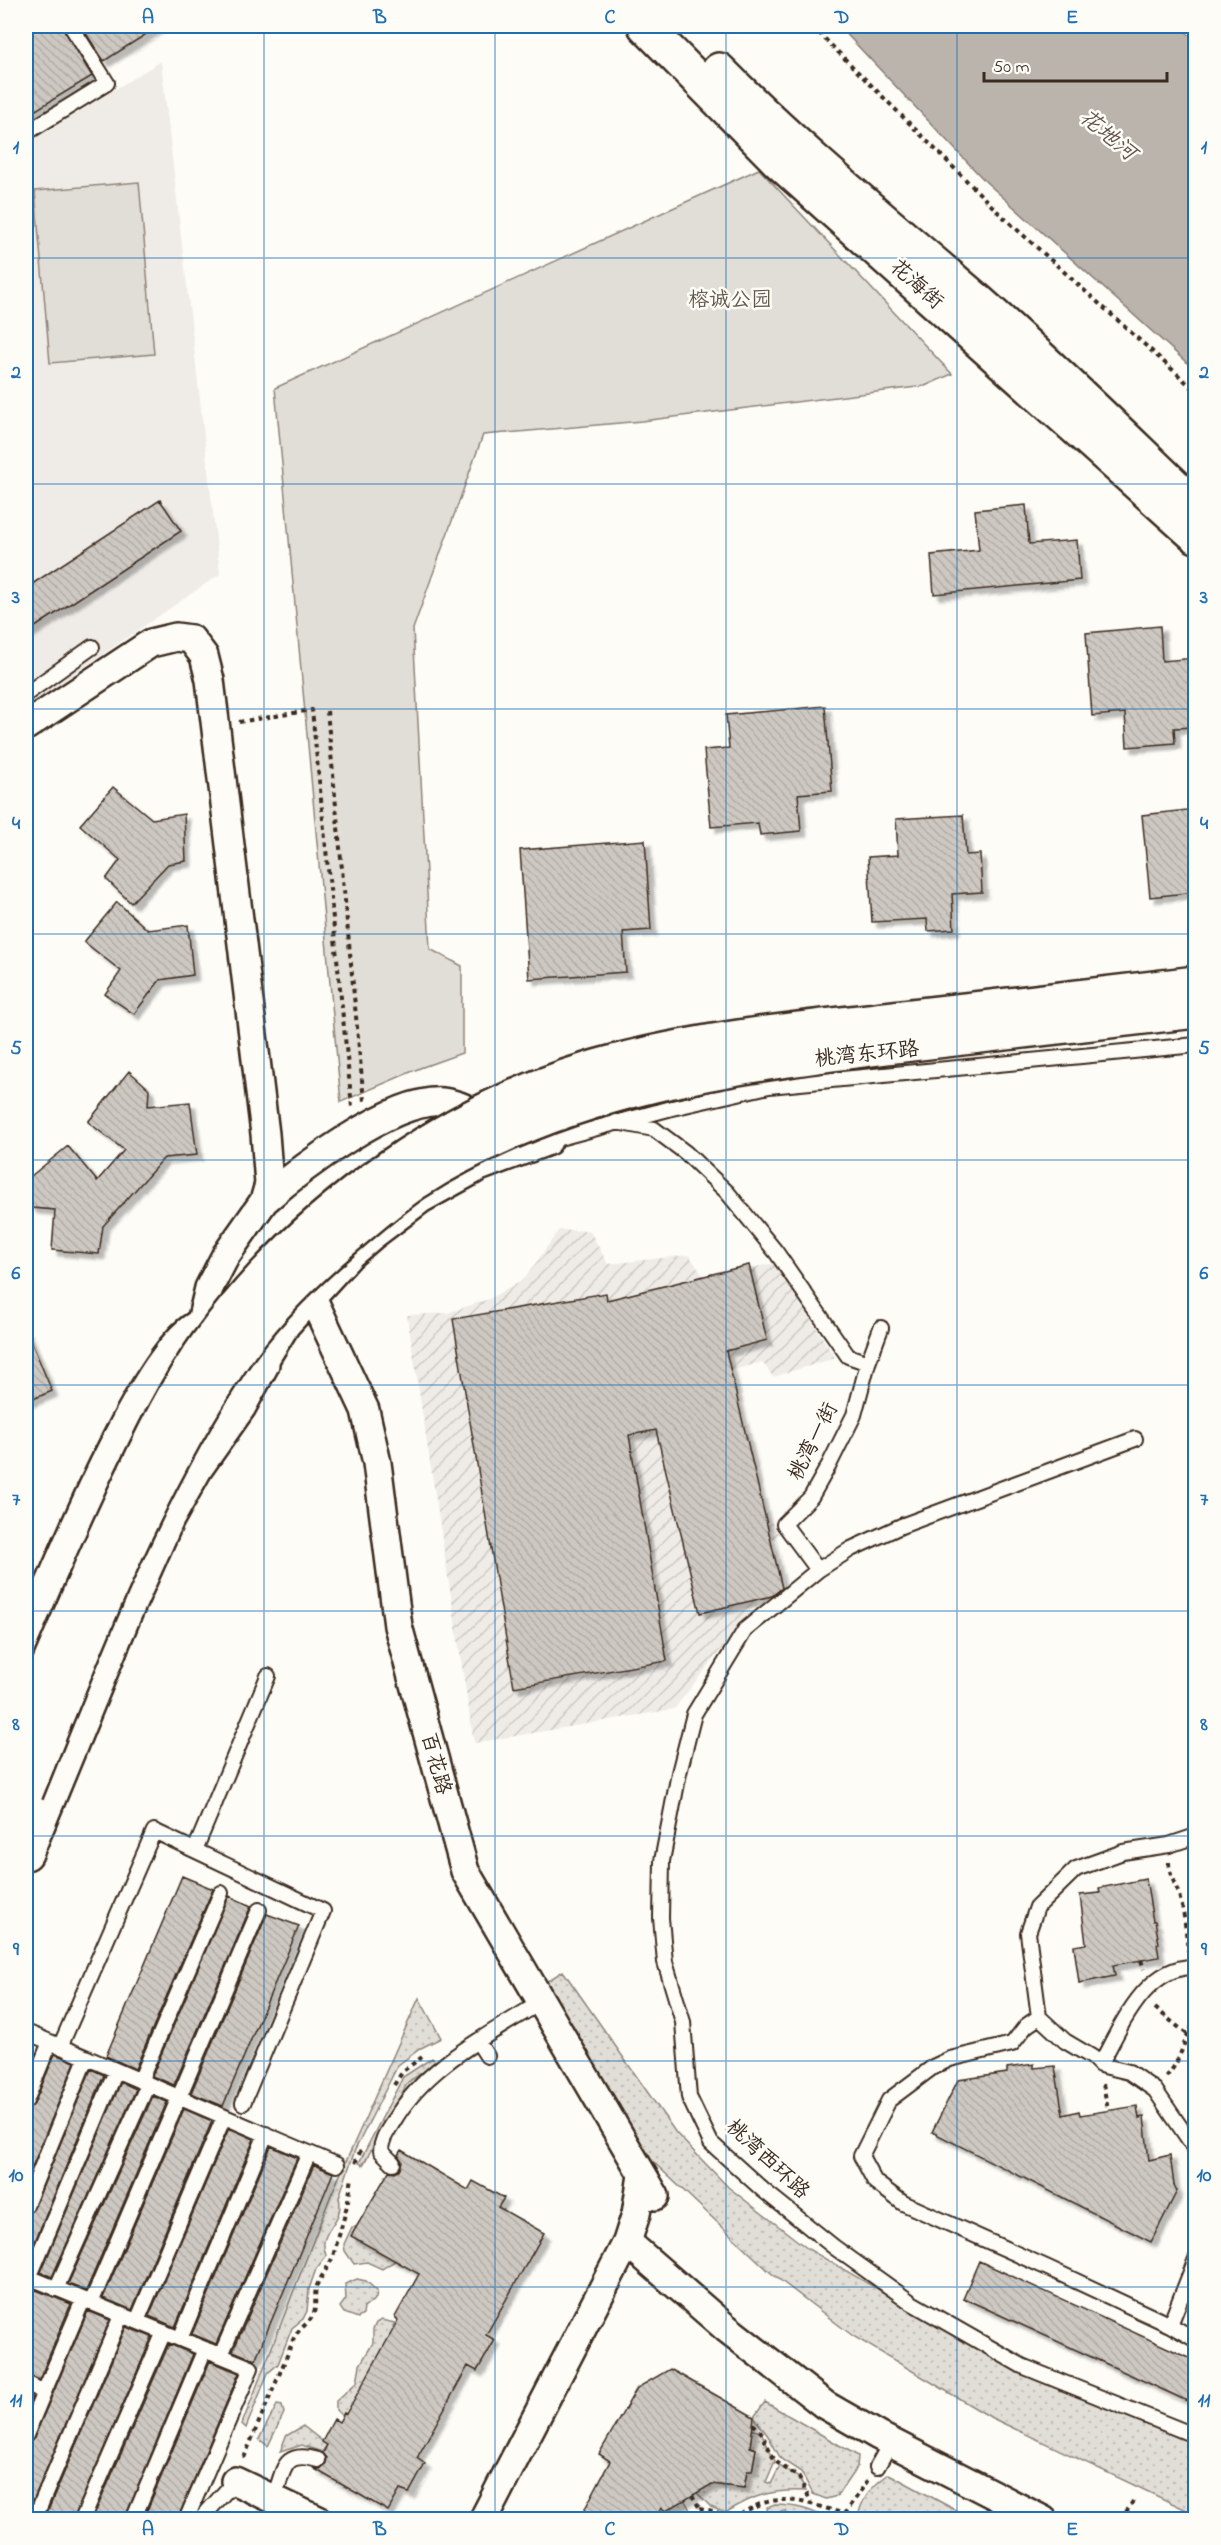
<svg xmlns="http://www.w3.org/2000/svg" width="1221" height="2545" viewBox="0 0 1221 2545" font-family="'Indie Flower','LXGW WenKai TC',sans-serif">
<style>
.built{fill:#efece7}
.industrial{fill:url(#industrial-furrows)}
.grass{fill:url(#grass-dots);stroke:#8e847a;stroke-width:1.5}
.park{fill:#e1ded7;stroke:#8e847a;stroke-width:1.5}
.water{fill:#bbb4ad;stroke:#887d74;stroke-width:1.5}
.building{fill:url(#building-back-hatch);stroke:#3b2a1e;stroke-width:1.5;filter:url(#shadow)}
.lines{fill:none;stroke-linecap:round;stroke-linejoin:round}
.service-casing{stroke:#3b2a1e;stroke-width:18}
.minor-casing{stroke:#3b2a1e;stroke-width:32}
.tertiary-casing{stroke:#3b2a1e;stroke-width:38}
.path{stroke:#3b2a1e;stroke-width:4;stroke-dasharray:4.5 4.5;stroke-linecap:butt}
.service{stroke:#fdfcf7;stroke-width:14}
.minor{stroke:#fdfcf7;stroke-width:27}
.tertiary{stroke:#fdfcf7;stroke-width:33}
.primary-bridge-casing{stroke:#3b2a1e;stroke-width:38;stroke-linecap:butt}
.primary-bridge{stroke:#fdfcf7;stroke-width:33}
.grid{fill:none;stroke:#1f6fb2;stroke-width:1.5;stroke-opacity:0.55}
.labels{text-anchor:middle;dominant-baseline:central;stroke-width:5;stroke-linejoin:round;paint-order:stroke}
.street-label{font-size:21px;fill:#3b2a1e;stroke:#fdfcf7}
.park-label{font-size:21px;fill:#64574c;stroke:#fdfcf7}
.water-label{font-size:22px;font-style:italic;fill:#615349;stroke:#fdfcf7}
.neatline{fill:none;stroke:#1f6fb2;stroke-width:2}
.grid-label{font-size:20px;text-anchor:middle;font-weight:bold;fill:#1f6fb2}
</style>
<defs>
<pattern id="industrial-furrows" width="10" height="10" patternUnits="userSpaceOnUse" patternTransform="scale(1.5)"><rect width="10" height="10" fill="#efece7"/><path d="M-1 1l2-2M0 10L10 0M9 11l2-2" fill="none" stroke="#cecbc6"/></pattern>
<pattern id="grass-dots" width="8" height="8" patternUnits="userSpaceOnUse" patternTransform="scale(1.5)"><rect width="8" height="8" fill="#e1ded7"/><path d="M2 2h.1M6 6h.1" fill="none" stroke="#c2bfb8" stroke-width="1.8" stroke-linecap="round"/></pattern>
<pattern id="building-back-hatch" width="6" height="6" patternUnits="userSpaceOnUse" patternTransform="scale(1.5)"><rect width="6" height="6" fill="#cdc8c2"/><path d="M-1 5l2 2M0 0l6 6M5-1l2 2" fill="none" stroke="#b1aca6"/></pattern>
<filter id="shadow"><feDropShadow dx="5.5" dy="5.5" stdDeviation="1.5" flood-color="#0004"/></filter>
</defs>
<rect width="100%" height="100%" fill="#fdfcf7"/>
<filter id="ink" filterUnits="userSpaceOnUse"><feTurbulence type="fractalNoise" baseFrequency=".0167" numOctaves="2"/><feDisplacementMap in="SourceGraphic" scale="12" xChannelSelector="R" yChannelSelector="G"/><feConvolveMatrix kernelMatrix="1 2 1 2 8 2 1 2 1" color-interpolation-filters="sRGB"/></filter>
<g filter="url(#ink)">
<path class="built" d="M161,61l59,513 -194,133v-563z"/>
<path class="industrial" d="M559,1230l31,1 18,33 81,-9 15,22 72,-14 59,95 -62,19 -11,-15 -63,18 34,88 46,66 -31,28 9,42 -83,105 -200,34 -67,-428 40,-2 42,-14 36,-21z"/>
<path class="grass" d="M563,1971l113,162 52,54 80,62 127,73 260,120v72l-203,-96 -139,-82 -82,-63 -124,-117 -115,-165z
M419,1998l22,40 -20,10 -23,17 -43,85 -16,47c5,23 -12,28 -15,45 -1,4 1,9 2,14l-10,13 -7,20 -2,22 -4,8 -11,9 -14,36 -10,9 -22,55 -4,-4 89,-229z
M432,2058l5,5 -29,19 -45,83 -4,-2 44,-86z
M352,2227h4l39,34 -13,8 -15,-7 -13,2 -9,-13 -1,-7z
M357,2279l9,2 11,10 -1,7 -12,10 -1,7 -5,3 -14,-5 -4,-6 6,-8 -1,-15z
M381,2320l14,3 -2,4 7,4c-25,30 -35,49 -49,86l-7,-4 -2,3 -6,-6v-9l21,-19 3,-17 13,-22v-14l3,-6z
M765,2402l93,54 -1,11 -20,29 -11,3 -13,-5 -12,-22 -20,-13 -13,-23 -14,-19z
M277,2405l5,1 2,7 -16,33 -9,-7z
M303,2426l24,19 -5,7 -20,-7 -22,7 6,-16z
M752,2429l9,3 14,29 -9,21 5,2 9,-18 19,12 7,13c-34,-2 -52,4 -81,22l-14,-6 -14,-14 19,-26 3,18 25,3 3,-17 5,-1 4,-21 -6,-2z
M889,2474l83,45h-114c2,-20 15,-34 31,-45z
M682,2495l9,17 -11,7 -25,1 6,-12z
M775,2505c19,0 36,4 52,14h-45l6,-3 -2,-5 -18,4 -1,-7z"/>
<path class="park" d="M759,169l193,205 -27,12 -283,35 -159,14 -70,194 17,320 32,17v87l-42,15 -79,34 -66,-714z
M139,182l15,172 -104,9 -15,-172z"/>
<path class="water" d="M839,26h339l17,13v331l-209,-188z"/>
<path class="building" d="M26,26h36l30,50 -66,40z
M81,26h78l-55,35z
M160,500l21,31 -155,102v-45z
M1026,505l3,39 48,-4 3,40 -146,14 -3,-39 48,-5 -4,-40z
M1160,626l2,35 34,-3v69l-22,1 1,15 -48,4 -2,-34 -33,3 -6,-83z
M825,706l7,85 -34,3 3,37 -41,4 -2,-12 -47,4 -7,-77 25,-2 -3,-33z
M113,787l39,32 32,-5 2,47 -18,3 -37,39 -25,-24 14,-19 -40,-35z
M1196,809v83l-46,5 -8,-82z
M963,815l3,40 14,-1 2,38 -30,2 2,35 -26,2 -1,-12 -55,3 -4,-65 30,-2 -2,-36z
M645,840l6,90 -28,2 3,40 -97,7 -9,-129z
M117,902l31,28 40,-5 5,50 -33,5 -26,34 -29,-20 16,-23 -37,-29z
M129,1071l20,18 -1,17 42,-4 7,53 -33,3 -61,68 -4,28 -47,-4 3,-40 -23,-2 -6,-9v-19l42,-34 29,35 27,-31 -36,-28z
M749,1265l18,75 -41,11 56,237 -10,8 -72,17 -44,-183 -27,5 38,226 -153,26 -61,-368 153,-26 1,7z
M26,1329l26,62 -26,11z
M182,1876l31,13 -78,180 -29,-13z
M1146,1879l7,42h2l4,22 -2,1 2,13 -46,8 2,11 -36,7 -5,-37 12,-2 -6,-49 20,-2 -1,-5z
M229,1896l22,10 -77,179 -22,-9z
M267,1914l32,12 -76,180 -32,-13z
M26,2049l10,4 -10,25z
M55,2054l20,8 -49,120v-72l8,-6z
M1034,2064v4l21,-2 8,49 16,-4 1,4 57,-9 2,12 5,-1 5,43 21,-5 4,30 3,6 -26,51 -219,-110 26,-52 49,-7v-5z
M91,2069l13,6 -78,188v-49l8,-6z
M121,2082l15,7 -84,188 -11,-5z
M153,2096l14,6 -81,189 -18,-7z
M184,2109l28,12 -80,189 -29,-12z
M229,2128l25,11 -79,188 -26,-11z
M271,2146l26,12 -81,186 -24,-10z
M401,2150l67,40 5,-9 31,17 -6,9 46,26 -58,102 9,5 -18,31 -9,-5 -51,92 8,6 -16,29 -9,-3 -12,21 -75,-43 7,1 5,-3 2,-8 -4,-5 4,-8 -5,-3 12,-23 5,3 5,-9 2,1 48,-86 4,-8 -3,-3 24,-43 -68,-38 38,-65 6,1 5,-3 2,-8 -4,-6z
M314,2165l19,8 -78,187 -22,-9z
M979,2261l217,100v44l-233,-107z
M26,2286l45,18 -32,76 -13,-6z
M88,2311l22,9 -84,197v-73l8,-6z
M126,2327l26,10 -79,183h-29z
M169,2344l24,10 -69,166h-32z
M210,2361l29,12 -62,147h-34z
M670,2369l84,48 -4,30 6,2 -4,22h-5l-3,17 -32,-4 -46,27 -5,-3 -6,12h-76l31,-59 -11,-7 38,-66z
M26,2393l6,3 -6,17z"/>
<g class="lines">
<g class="service-casing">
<path id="service" d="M26,133l81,-50 -36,-57
M26,694l66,-47
M616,1122l38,7 32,24 41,39 49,60 72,104 20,7 -14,52 -25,50 -18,32 -27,27 34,46 -73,60 -51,84 -15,59 -17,88 -1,57 4,44 18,60 6,75 22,46 52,47 71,57 78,56 110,63 174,70
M548,1141l124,-33 97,-22 427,-41
M868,1363l13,-35
M818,1570l33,-21 50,-23 234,-87
M1196,1836l-27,9 -46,7 -47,17 -39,38 -9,26 11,84 26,24 27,16 8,8 29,7 26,18 41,60
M195,1850l73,-174
M1039,2017l-13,9 -14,18 -62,15 -17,8 -44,33 -28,56 14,26 28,21 145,65 122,57 26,15
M26,2032l24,10 -24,59
M50,2042l287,123
M478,2042l9,14
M60,2047l94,-216 169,80 -80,192
M1100,2065c20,-36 45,-101 96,-98
M140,2081l81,-188
M393,2163l-12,-12c0,-11 6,-19 12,-29 33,-57 94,-86 148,-120
M26,2205l60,-147
M26,2276l225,92 -65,152
M29,2278l87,-207
M56,2289l92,-205
M91,2303l168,-393
M137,2321l87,-204
M1170,2325l26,-66
M180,2339l86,-205
M221,2355l88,-202
M26,2383l18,9 39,-92
M26,2435l18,-43
M877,2467l14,-25
M274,2498c10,-27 8,-49 44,-38
M34,2520l87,-204
M82,2520l82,-188
M133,2520l72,-171
M200,2520l35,-39"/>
</g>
<g class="minor-casing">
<path id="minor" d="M26,726l125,-83 25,-6 15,2 13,17 6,24 55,454 4,50 -5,17 -38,54 -17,33 -9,38
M264,1201c36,-32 129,-103 178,-99 18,2 35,12 51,20
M312,1297l53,113 12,53 21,163 67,245 190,325
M262,1364l24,-39 65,-71 21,-18 49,-37 58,-32 69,-26
M627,2242l99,86 99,77 54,31 164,84
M235,2481l83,39
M483,2520l144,-278 9,-28 6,-39"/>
</g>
<g class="tertiary-casing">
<path id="tertiary" d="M645,26l134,136 417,374
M719,70c81,82 171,155 258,230 75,66 147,137 219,206
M26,1647c27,-62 120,-297 175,-321 8,-4 17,-2 26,0 17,3 32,23 35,38l-23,42 -43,61 -29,52 -43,96 -98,238"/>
</g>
<path class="path" d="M812,26l189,189 195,176
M327,711l37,390
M239,722l73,-12 40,397
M1169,1862c0,14 8,24 11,37 5,17 6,34 8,52
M1141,1960l3,9
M1155,2008l32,26
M1166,2077c17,-19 16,-36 30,-57
M1103,2084l5,26
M394,2085l9,-14 19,-14
M355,2163l7,-15
M753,2424l8,8 14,29 24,17 12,24
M244,2458c16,-40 34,-78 49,-118 4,-11 15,-15 20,-25 4,-9 1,-18 3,-27 4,-11 13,-21 17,-32 8,-27 16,-53 19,-80
M692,2495l8,14 3,11
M757,2504l7,16
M845,2514l23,-34
M845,2514l2,6
M685,2520l15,-11 17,4 8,7
M733,2520c41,-32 67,-19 112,-6
M1121,2520l14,-22"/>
<use href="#service" class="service"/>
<use href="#minor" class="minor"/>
<use href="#tertiary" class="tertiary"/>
<g class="primary-bridge-casing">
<path id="primary-bridge" d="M26,1719c31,-74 63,-149 97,-222 25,-52 50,-106 84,-153 100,-137 252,-244 418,-285 88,-22 179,-31 269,-41 101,-11 201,-23 302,-35
M26,1793c60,-148 117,-300 206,-433 30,-45 70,-84 111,-119 23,-20 47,-41 72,-58 151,-97 322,-118 496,-139 95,-11 189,-22 285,-33"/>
</g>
<use href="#primary-bridge" class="primary-bridge"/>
</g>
</g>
<path class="grid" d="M264,26v2494M495,26v2494M726,26v2494M957,26v2494M26,258h1170M26,484h1170M26,709h1170M26,934h1170M26,1160h1170M26,1385h1170M26,1611h1170M26,1836h1170M26,2061h1170M26,2287h1170"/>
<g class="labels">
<g class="street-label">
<text transform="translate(916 285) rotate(42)">花海街</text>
<text transform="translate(867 1055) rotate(-6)">桃湾东环路</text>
<text transform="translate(814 1442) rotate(-63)">桃湾一街</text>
<text transform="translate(435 1764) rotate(75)">百花路</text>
<text transform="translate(767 2160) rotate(43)">桃湾西环路</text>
</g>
<g class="park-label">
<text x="730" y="301">榕诚公园</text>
</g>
<g class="water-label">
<text transform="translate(1107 136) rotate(40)">花地河</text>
</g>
</g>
<rect width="1221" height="2545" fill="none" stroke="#fdfcf7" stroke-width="66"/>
<path d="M984 72v9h183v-9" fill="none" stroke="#3b2a1e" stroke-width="3"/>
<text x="993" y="72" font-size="18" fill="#3b2a1e" stroke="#fdfcf7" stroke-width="4.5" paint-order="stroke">50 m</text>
<rect x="33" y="33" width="1155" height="2479" class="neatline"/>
<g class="grid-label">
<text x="148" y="23">A</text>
<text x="380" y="23">B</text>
<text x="610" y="23">C</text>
<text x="842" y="23">D</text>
<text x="1072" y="23">E</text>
<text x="16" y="153">1</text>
<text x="1204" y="153">1</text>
<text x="16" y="378">2</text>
<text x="1204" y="378">2</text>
<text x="16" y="603">3</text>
<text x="1204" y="603">3</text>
<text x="16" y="829">4</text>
<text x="1204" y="829">4</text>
<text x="16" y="1054">5</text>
<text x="1204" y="1054">5</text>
<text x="16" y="1279">6</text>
<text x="1204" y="1279">6</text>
<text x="16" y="1505">7</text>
<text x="1204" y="1505">7</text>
<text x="16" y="1730">8</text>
<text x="1204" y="1730">8</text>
<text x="16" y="1955">9</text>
<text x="1204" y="1955">9</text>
<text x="16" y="2181">10</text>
<text x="1204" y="2181">10</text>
<text x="16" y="2406">11</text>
<text x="1204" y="2406">11</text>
<text x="148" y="2535">A</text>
<text x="380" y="2535">B</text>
<text x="610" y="2535">C</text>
<text x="842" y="2535">D</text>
<text x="1072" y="2535">E</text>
</g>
</svg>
